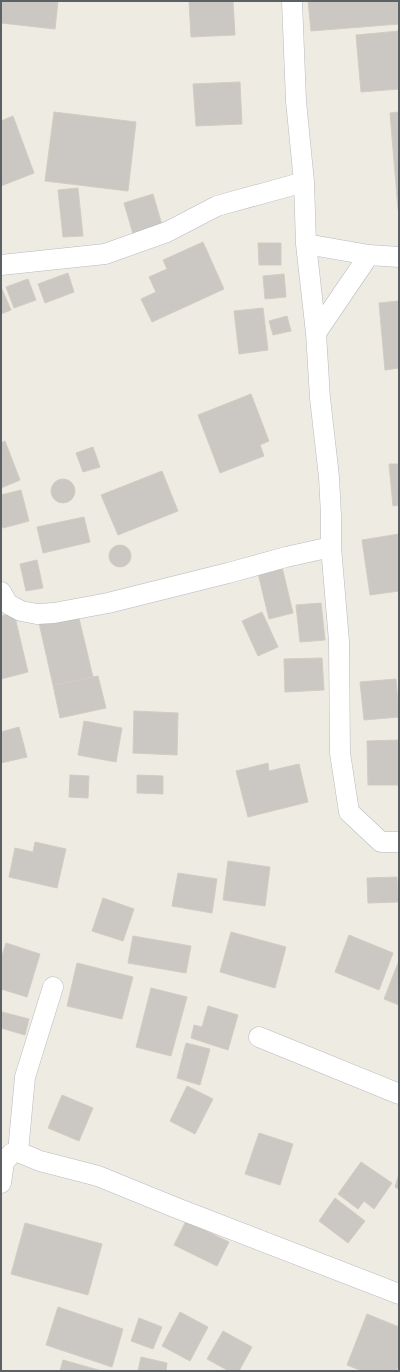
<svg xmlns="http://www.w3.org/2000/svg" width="400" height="1372" viewBox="0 0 400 1372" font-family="Lato,sans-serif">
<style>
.building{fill:#cbc7c2;stroke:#d3ccc1}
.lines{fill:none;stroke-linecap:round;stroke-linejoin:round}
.street-casing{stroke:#b6babe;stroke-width:21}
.street{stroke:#fff;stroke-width:20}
</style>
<rect width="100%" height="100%" fill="#eeebe3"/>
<path class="building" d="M1,1h57l-3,28 -54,-6z
M189,1h44l2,34 -44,2z
M308,1h91v23l-88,7z
M399,31v58l-38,3 -5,-57z
M240,82l2,42 -46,2 -3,-42z
M54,112l82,10 -8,69 -83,-10z
M399,112v97h-1l-8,-96z
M13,116l21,57 -33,13v-65z
M78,188l5,48 -20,1 -5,-47z
M153,194l9,31 -29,9 -9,-31z
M203,242l21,47 -72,33 -11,-23 15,-7 -7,-15 18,-8 -4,-9z
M258,243h23v22h-22z
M68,273l6,19 -29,11 -7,-19z
M284,274l2,23 -21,2 -2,-23z
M28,279l8,21 -22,8 -8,-21z
M1,287l10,23 -10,4z
M399,301v67l-14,2 -6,-67z
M263,308l5,42 -29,4 -5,-43z
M287,316l4,15 -18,4 -4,-14z
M251,394l18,47 -9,4 4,11 -44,17 -22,-58z
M5,441l15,39 -19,8v-45z
M93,447l7,20 -17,5 -7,-19z
M389,464h10v41l-6,1z
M162,471l16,40 -60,24 -17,-40z
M51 491a12 12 0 1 1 24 0a12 12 0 1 1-24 0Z
M21,490l8,31 -26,7 -2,-6v-27z
M84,517l6,25 -47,11 -6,-26z
M399,534v57l-29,4 -8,-55z
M109 556a11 11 0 1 1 22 0a11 11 0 1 1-22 0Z
M37,560l6,28 -17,3 -6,-27z
M282,567l11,46 -24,6 -11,-46z
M321,603l4,37 -25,2 -4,-37z
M262,612l16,35 -20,9 -16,-35z
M14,613l14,59 -27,7v-63z
M78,614l15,63 -40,8 -14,-62z
M322,658l2,32 -39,2 -1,-33z
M98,676l8,32 -46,10 -7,-33z
M396,679l3,38 -35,3 -4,-38z
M134,711l44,2 -1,42 -44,-2z
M84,721l38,7 -6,34 -38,-7z
M19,727l8,30 -26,6v-31z
M399,740v45h-31l-1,-44z
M268,763l1,8 30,-7 9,38 -60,15 -12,-46z
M70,775l19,1 -1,22 -19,-1z
M137,775l26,1v18l-26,-1z
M35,842l31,7 -9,39 -48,-11 6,-29 18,4z
M228,861l42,6 -5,39 -42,-6z
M178,873l39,6 -5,34 -40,-7z
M397,877l1,25 -30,1 -1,-25z
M103,898l31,11 -11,32 -31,-10z
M231,932l55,15 -11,41 -55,-16z
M349,935l44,18 -14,37 -44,-18z
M133,936l58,10 -5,27 -58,-10z
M6,943l34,11 -13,43 -26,-8v-30z
M77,963l56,14 -11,42 -55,-13z
M398,963h1v42l-15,-6z
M151,988l36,9 -16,59 -35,-9z
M208,1006l30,9 -10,35 -37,-12 3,-13 8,2z
M2,1012l27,7 -4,16 -24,-7z
M186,1043l24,6 -10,36 -23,-7z
M187,1086l26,13 -18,35 -25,-13z
M62,1095l31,13 -14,33 -31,-13z
M259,1133l34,11 -13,41 -35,-11z
M361,1162l31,21 -18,26 -10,-8 -6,8 -20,-15z
M399,1174v15l-4,-2z
M335,1198l30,23 -17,22 -29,-22z
M186,1221l43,21 -12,24 -43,-21z
M25,1223l77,21 -14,51 -77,-21z
M58,1307l65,22 -11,38 -66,-22z
M180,1312l28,15 -18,34 -28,-15z
M367,1314l32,13v37l-3,7h-34l-15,-6z
M139,1318l23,9 -9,22 -22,-8z
M223,1331l29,16 -13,24h-10l-22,-12z
M141,1357l26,6 -1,8h-28z
M63,1360l39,11h-42z"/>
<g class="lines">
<g class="street-casing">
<path id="street" d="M306,244l63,11
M1,265l104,-11 62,-22 50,-26 87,-24
M316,333l53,-78 30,2
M331,547l8,94 1,112 9,59 32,30h18
M1,592l7,12 13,7 16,3 17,-1 54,-10 120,-30 58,-16 45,-10v-32l-2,-38 -9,-79 -4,-65 -10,-89 -2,-62 -8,-81 -4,-100
M259,1037l140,57
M18,1152l7,-75 28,-90
M1,1183l3,-21 8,-9 6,-1 22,9 58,15 76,31 225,87"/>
</g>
<use href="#street" class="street"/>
</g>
<rect width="400" height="1372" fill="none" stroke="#5b6064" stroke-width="4"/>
</svg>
